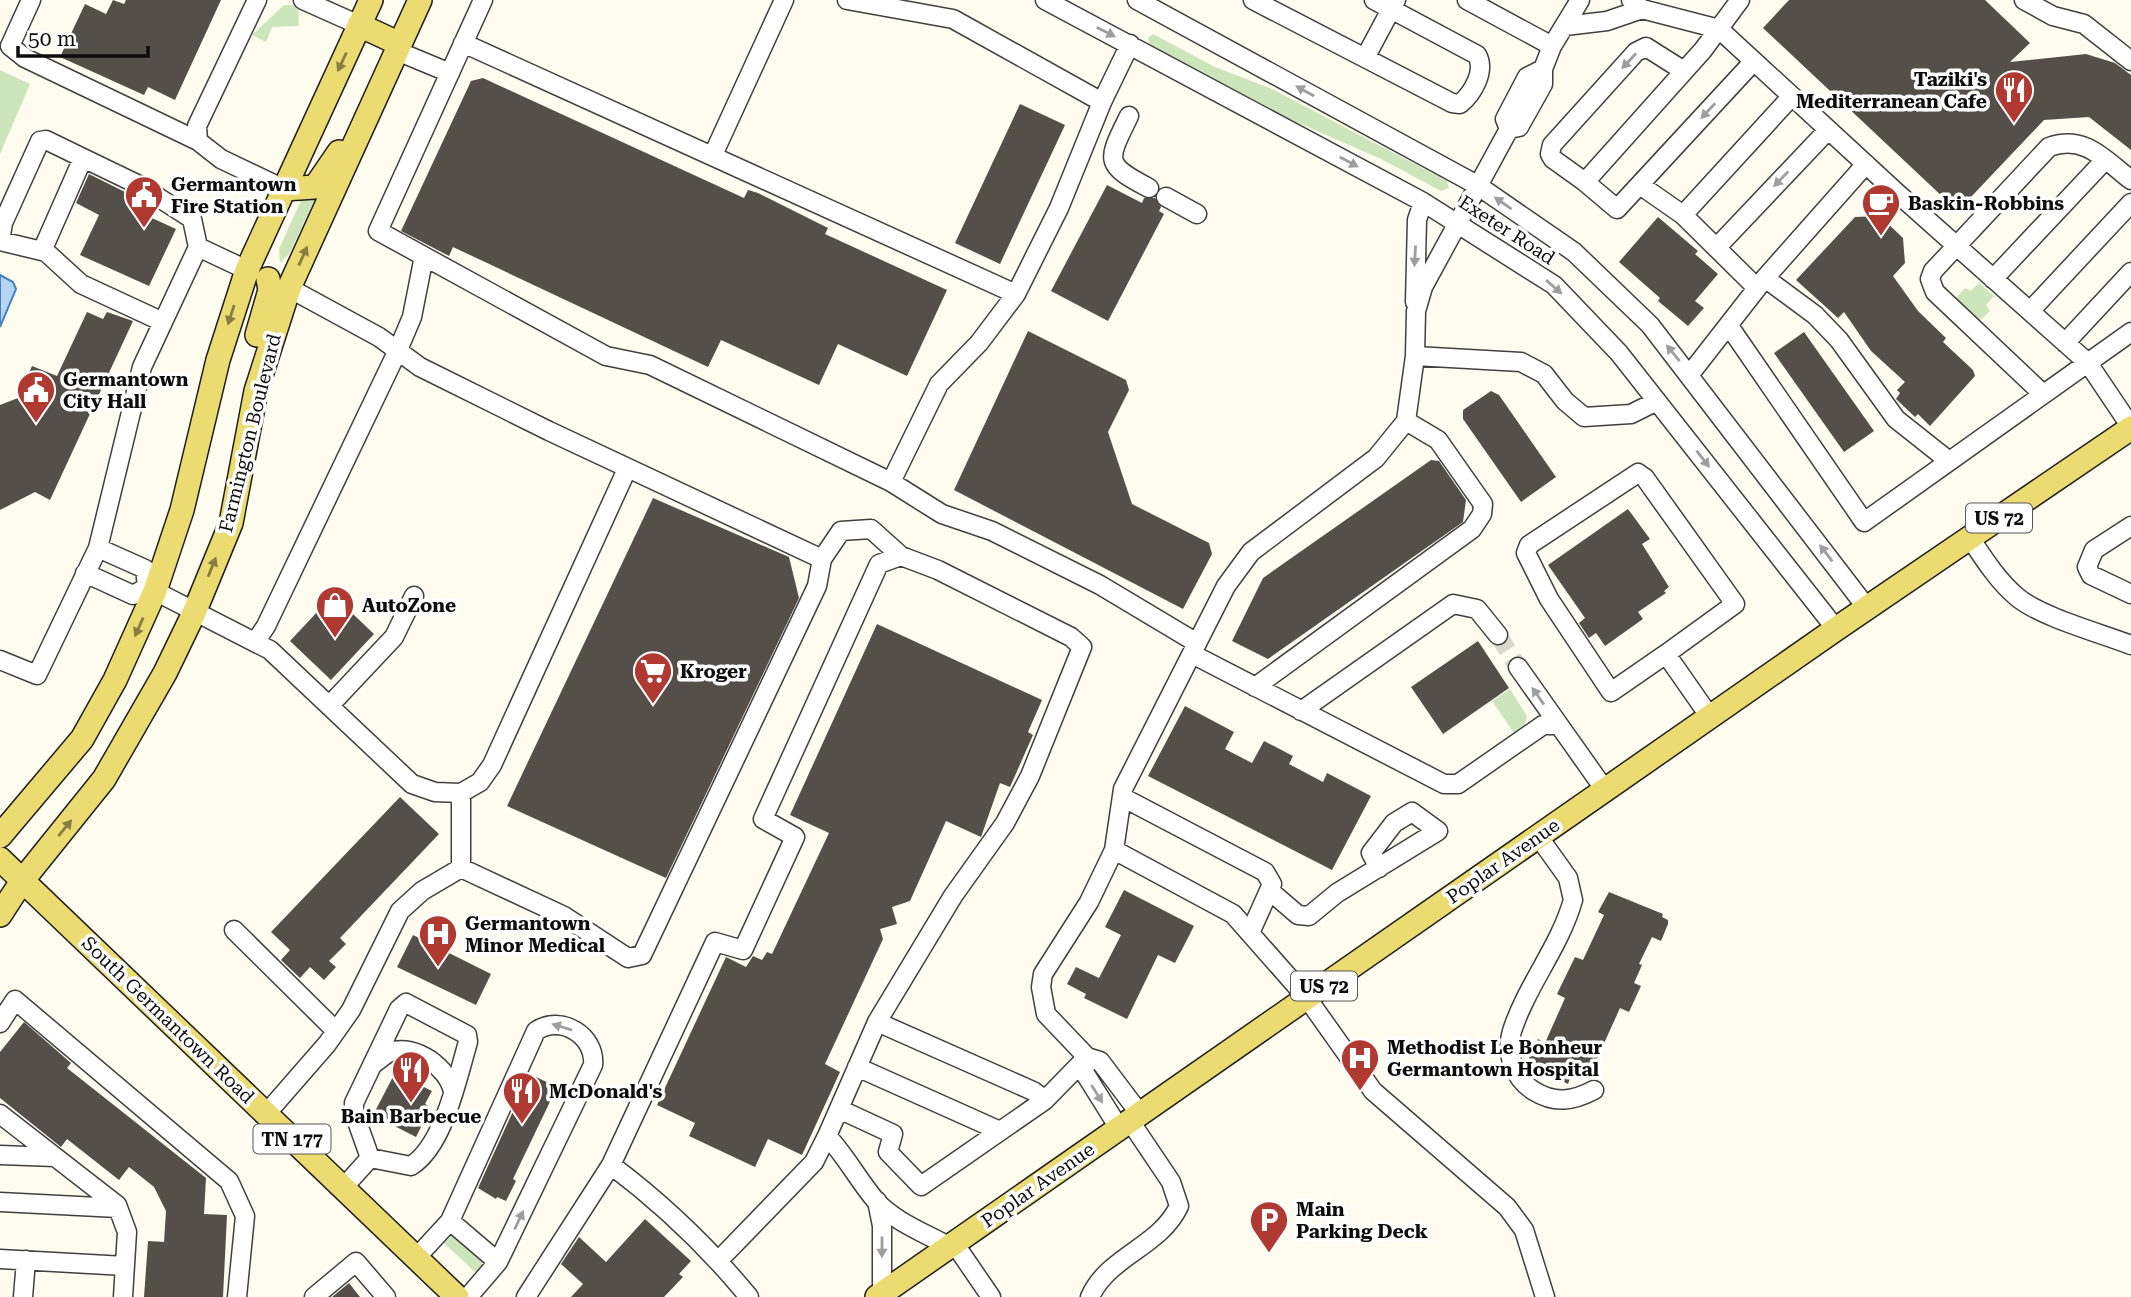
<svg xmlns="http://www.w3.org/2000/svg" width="2131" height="1297" viewBox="0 0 2131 1297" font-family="'Roboto Serif',serif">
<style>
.green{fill:#cce5bb}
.water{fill:#b7d5f0;stroke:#4582c1;stroke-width:2}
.building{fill:#554f4a}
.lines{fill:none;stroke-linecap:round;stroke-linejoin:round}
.minor-tunnel{stroke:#d9d8cc;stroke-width:18;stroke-dasharray:18 9;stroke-linecap:butt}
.minor-casing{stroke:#404040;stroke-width:21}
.major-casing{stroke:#1e1e1e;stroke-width:26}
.minor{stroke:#fff;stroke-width:18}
.major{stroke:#ecdb70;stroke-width:23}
.oneway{fill:#9e9e9e}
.oneway2{fill:#887e43}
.labels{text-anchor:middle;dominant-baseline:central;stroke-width:7;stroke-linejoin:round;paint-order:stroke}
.shield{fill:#fff;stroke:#565656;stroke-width:2}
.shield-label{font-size:18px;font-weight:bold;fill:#0d0d0d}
.poi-label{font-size:19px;font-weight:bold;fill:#0d0d0d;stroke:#fff;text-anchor:start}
.street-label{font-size:19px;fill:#0d0d0d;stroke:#fff}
</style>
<rect width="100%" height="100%" fill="#fdfcee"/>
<path class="green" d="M284,5h9l5,5 1,16 -27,1 -6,15 -14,-7z
M1153,34l62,33 57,22 175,92 2,7 -8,3 -60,-32 -98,-43 -133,-71 -2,-7z
M0,70l30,14 -30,70z
M317,195l-28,59 -9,9 -1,-14 23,-51z
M1979,283l15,13 -8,9 4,6 -12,11 -24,-22 11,-12 6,3z
M1510,689l17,27 -2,8 -11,9 -22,-32z
M452,1235l30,23v7l-7,7 -31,-29z"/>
<path class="water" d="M0,275l13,7 3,7 -16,38z"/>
<path class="building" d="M113,0l11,4 2,-4h95l-46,100 -27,-13 -4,8 -84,-38 25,-53 21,10z
M1789,0h196l45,43 -20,19 76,-8 29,9 16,12v75l-42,-33 -45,3 -74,78 -25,1 -182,-171z
M483,78l261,120 4,-8 10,3 70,35 -3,6 122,56 -40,86 -69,-32 -19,41 -98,-45 -13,27 -255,-120 -4,9 -48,-25 70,-150z
M1020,104l45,21 -65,139 -45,-21z
M89,174l48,24 -5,11 44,20 -27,57 -69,-31 19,-40 -23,-12z
M1107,185l35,18 2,-5h11l6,9 -2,4 5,3 -56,107 -57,-30z
M1880,216l23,22 2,25 -12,13 25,35 28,27 -3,4 30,28 2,6 -45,50 -12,-12 -3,3 -19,-18 4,-6 -3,-3 8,-8 -34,-31 -27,-39 -6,6 -42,-38 59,-63z
M1658,217l40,34 -3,3 23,20 -23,27 9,7 -16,18 -30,-25 2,-3 -41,-36z
M87,312l16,7 4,-7 26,9 -83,179 -15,-8 -35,18v-105l18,-7 14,-32 25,10z
M1028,331l98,49 3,10 -21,42 24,72 77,39 3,11 -29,55 -229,-119z
M1804,332l70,99 -30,21 -70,-99z
M1491,391l8,4 57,82 -35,25 -58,-83v-9z
M1431,460l8,1 27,39 -3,22 -195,137 -36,-18 31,-63z
M653,498l136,59 10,41 -133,280 -159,-72z
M1628,509l22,30 -8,5 27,43 -5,4 2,2 -28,19 5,7 -38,27 -9,-13 -7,5 -10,-15 6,-5 -37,-53z
M333,595l41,39 -43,46 -41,-39z
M877,624l165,76 -14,32 5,3 -23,52 -10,-4 -19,54 -35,-16 -36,80 -18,6 5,17 -17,5 3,10 -58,125 15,8 -38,83 -34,-16 -13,28 -66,-31 6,-13 -38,-18 69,-148 20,10 7,-11 9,4 5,-8 5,2 57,-121 -39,-18z
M1478,641l31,47 -66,46 -32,-47z
M1185,706l49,26 -9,17 27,14 12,-22 29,15 -4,8 34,18 4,-9 44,23 -39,74 -184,-94z
M400,797l39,37 -99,104 6,6 -17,17 7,6 -12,13 -14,-13 -10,11 -19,-18 9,-10 -19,-18z
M1124,890l70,36 -19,37 -17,-8 -31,64 -43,-21 2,-4 -19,-10 9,-17 23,11 22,-43 -16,-8z
M1609,892l54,22 -1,3 6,3v4l-7,17 -9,-4 -13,27 3,1 -8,18 7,3 -12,26 -9,-4 -28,62 -10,-5 -6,13 -5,-2 -3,8 -35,-17 -4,-9 9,-19 7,4 20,-45 -8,-4 18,-37 8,3 21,-45 -6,-3z
M413,935l78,39 -15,31 -79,-38z
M24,1022l47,41 -4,5 139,110 -2,36 23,1 -4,82h-79l4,-56 16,1 2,-31 -12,-24 -25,-20 -10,13 -52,-41 -6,8 -61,-49v-46z
M395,1073l37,18 -7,13 6,3 -15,30 -43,-22z
M530,1074l27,13 -44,92 3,2 -10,20 -9,-4 -1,2 -18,-11z
M645,1219l46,42 -12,13 4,3 -19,20h-93l12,-13 -22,-20 18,-27 27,25z
M349,1283l11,14h-28z"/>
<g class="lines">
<path class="minor-tunnel" d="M1498,635l20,32"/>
<g class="minor-casing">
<path id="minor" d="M31,0l-21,46 15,12 173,83 23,18 63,30
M303,0l56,25
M483,0l-105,231 228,125 44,9 241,117 48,-98 40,-41 37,-49 43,-86 43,-106 28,-58
M847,0l106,19 149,83
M1045,0l378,202 131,83 65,68 217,276
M1137,0l340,185 97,67 76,73 217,283
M1253,0l199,103 8,1c13,-11 26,-33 17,-49l-103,-55
M1467,0l85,46
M1631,0l11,9 77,20 177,163 192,171 43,64
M1740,0l-37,50 -118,132 32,27 137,-148
M2024,0l29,16 31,8 47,37
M1565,26l42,-5 35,-12
M463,43l553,251
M397,51l53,22
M1365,58l31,-58
M1129,116c-22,45 -26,48 20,72
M1509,129l-4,-10 22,-42 16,-8
M198,141l-1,-15 60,-126
M713,155l71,-155
M1585,182l-32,-23 -3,-5 2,-9 84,-93 10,-5 38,24
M1640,185l43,30 74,73
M1166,197l31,17
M1683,215l109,-119
M0,241l46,11 35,32 82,38
M0,241l3,-18 37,-82 6,-1 37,18
M1718,246l110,-116
M42,251l41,-93 56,27 53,34 6,28
M1765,278l50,37 24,25 57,79 53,42
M1993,279l112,-119
M289,288l90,49 41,30 129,64 273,128
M1415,302l2,-82 6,-18
M2030,311l101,-108
M1729,326l135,196 267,-190
M2065,343l66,-71
M1415,356l106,6 23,12 21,27 19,16 47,-3 26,-13
M1690,374l75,-96 101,-114
M2043,394l-108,-102 -5,-13 3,-8 116,-124c35,-13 55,12 82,33
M891,482l51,32 50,17 108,54 97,58
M2131,526l-37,24 -7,17 4,8 40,19
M1970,538c14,21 28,43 47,59 24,20 83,36 114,48
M98,548l47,21 2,18
M85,573l48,22 14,-8
M147,587l123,63 142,134 23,8 26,1v75
M256,641l10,-15 132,-276 14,-33 12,-61
M1192,654l252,130h14l85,-59h16l46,65
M1666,654l69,-50 -90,-126 -7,-5 -109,72 -3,8 23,46 62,93 55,-38 44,63
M0,660l37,15 61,-127 44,-181 56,-120 49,23
M1518,667l41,58
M1255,687l217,-158 10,-15 1,-10 -45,-64 -32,-19
M329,706l65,-69 20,-41
M1301,711l152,-107 24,5 21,26
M461,793l19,-11 12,-17 135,-296
M1122,797l143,75 7,12 -22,49
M1538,836l30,42 5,22c-13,46 -46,85 -61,131 -7,22 2,48 22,60 21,13 39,10 60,-1
M1114,850l-25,52 -46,72 -2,13 5,27 41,43 13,4 40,53
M1270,891l28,24 11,1 28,-23 101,-62 -26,-19 -18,11 -23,30 8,15
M234,930l102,101
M877,1022l156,69 12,9
M0,1023l15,-23 214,181 16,35 -8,81
M1087,1057l-3,15 35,56
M372,1065c6,-4 12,-10 18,-13 26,-9 59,17 63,40
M857,1067l143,64
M839,1109l54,25 -5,18 33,34 124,-86 42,-43
M0,1114l117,91 10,27 -4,65
M266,1114l61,-70 24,-34 49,-99 22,-20 39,-23 103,48 64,42 14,-3 175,-369 5,-27 19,-28 30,-2 30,27
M0,1155l55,2
M611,1165c52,39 97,82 138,132
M343,1188l27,-30 41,8c33,-21 46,-87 57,-124l-1,-7 -61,-32 -7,6 -45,94v10l16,45
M877,1201l5,25v68
M0,1202l118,6
M450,1221l48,41
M954,1243l37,54
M0,1259l125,7
M415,1259l35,-38 86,-190c25,-17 60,5 57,34l-95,197 -30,35
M719,1260l95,-98 13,-26c19,20 31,44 49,65 19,21 49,32 74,46
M23,1297l3,-37
M314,1297l42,-35 30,35
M526,1297l85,-132 104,-223 28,8 52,-113 -32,-18 116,-255 22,-8 37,14 133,67 11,10 -52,129 -25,47 -52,73 -76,126 -50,114
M1090,1297c18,-41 70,-50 89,-91l-8,-24 -41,-61
M1545,1297l-21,-67 -17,-23 -134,-116 -66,-93 -74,-84 -119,-64 9,-61 103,-203 25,-34 125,-94 30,-37 9,-65 1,-45 7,-24 86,-158 10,-2 24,-43v-15l9,-23 28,-46"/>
</g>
<g class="major-casing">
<path id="major" d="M359,25l41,19
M284,189l31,-2 24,-35
M257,335l13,-45 -2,-11
M0,836l82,-97 33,-59 40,-89 27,-81 36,-150 29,-90 124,-270
M0,859l457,438
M0,915l22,-34 82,-102 61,-106 29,-60 37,-90 25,-132 33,-103 131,-288
M877,1297l959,-668 295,-201"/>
</g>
<use href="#minor" class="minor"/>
<use href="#major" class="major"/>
</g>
<defs><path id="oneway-solid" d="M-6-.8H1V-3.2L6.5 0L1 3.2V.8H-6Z" transform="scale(1.75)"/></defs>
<g class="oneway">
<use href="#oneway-solid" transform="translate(1106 32) rotate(27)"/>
<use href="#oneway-solid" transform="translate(1629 61) rotate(133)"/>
<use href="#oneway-solid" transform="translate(1305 91) rotate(-151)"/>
<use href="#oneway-solid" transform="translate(1708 111) rotate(133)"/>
<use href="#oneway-solid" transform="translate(1349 162) rotate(28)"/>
<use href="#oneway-solid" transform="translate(1781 179) rotate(134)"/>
<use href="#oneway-solid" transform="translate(1503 203) rotate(-145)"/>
<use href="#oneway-solid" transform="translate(1415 256) rotate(93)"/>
<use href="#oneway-solid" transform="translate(1554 287) rotate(41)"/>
<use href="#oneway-solid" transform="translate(1673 353) rotate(-129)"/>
<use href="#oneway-solid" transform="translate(1703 459) rotate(52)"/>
<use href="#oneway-solid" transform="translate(1826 553) rotate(-127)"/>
<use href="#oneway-solid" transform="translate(1538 696) rotate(-125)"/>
<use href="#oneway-solid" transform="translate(562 1027) rotate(-163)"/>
<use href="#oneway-solid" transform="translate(1097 1094) rotate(58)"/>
<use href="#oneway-solid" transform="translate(519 1220) rotate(-65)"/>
<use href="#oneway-solid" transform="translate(882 1247) rotate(90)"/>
</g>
<g class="oneway2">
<use href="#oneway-solid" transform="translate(342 62) rotate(115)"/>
<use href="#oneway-solid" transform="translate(303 256) rotate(-66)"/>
<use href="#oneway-solid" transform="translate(231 315) rotate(108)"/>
<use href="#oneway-solid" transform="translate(212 567) rotate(-68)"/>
<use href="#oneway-solid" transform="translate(139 627) rotate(114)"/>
<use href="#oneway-solid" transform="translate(65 828) rotate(-51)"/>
</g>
<defs>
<g id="restaurant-pin" transform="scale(2.0125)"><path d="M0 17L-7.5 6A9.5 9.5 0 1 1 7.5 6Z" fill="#b03932" stroke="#fff"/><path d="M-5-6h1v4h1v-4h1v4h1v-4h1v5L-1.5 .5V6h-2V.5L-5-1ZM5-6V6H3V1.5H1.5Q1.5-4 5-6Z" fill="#fff"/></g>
<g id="civic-pin" transform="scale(2.0125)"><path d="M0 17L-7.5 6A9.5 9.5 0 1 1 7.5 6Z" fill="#b03932" stroke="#fff"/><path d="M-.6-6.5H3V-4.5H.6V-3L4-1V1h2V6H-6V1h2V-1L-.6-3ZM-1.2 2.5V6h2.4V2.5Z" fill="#fff"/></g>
<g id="cafe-pin" transform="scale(2.0125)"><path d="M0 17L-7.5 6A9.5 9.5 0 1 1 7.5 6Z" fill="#b03932" stroke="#fff"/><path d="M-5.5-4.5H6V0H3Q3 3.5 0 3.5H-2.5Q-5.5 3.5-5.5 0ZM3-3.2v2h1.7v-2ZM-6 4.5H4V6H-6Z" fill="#fff"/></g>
<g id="shop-pin" transform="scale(2.0125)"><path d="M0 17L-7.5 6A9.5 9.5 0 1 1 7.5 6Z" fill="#b03932" stroke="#fff"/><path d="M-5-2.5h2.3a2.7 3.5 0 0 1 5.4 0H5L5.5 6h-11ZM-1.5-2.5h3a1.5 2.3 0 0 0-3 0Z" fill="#fff"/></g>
<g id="supermarket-pin" transform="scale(2.0125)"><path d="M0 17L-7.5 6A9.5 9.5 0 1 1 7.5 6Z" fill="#b03932" stroke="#fff"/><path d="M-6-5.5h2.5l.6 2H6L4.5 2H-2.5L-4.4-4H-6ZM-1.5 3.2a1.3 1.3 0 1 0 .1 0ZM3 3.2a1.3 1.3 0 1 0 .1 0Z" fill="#fff"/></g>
<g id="hospital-pin" transform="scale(2.0125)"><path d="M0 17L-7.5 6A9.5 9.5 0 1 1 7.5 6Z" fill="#b03932" stroke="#fff"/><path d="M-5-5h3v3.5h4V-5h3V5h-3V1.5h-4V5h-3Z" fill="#fff"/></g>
<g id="parking-pin" transform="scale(2.0125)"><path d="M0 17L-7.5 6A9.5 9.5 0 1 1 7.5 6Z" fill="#b03932" stroke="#fff"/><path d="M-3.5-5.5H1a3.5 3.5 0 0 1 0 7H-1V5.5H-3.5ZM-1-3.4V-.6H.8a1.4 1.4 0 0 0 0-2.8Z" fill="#fff"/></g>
</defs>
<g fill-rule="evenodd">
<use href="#restaurant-pin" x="2014" y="90"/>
<use href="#civic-pin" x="144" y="195"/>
<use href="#cafe-pin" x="1881" y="203"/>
<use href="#civic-pin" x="36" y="390"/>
<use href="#shop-pin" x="335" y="605"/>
<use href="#supermarket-pin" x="653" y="671"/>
<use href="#hospital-pin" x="438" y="934"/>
<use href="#hospital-pin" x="1360" y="1058"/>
<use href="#restaurant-pin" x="411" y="1070"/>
<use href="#restaurant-pin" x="522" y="1091"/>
<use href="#parking-pin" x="1269" y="1220"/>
</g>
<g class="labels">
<g class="shield">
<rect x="1966" y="503.5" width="66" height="29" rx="5"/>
<rect x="1291" y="971.5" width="66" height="29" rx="5"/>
<rect x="253.5" y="1124.5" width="77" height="29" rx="5"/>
</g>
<g class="shield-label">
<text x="1999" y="518">US 72</text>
<text x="1324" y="986">US 72</text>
<text x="292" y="1139">TN 177</text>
</g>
<g class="poi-label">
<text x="1987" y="79" text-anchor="end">Taziki's<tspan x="1987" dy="22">Mediterranean Cafe</tspan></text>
<text x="171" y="184">Germantown<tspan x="171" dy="22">Fire Station</tspan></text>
<text x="1908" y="203">Baskin-Robbins</text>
<text x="63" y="379">Germantown<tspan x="63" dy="22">City Hall</tspan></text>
<text x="362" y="605">AutoZone</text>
<text x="680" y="671">Kroger</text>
<text x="465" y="923">Germantown<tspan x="465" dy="22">Minor Medical</tspan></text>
<text x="1387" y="1047">Methodist Le Bonheur<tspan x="1387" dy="22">Germantown Hospital</tspan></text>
<text x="549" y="1091">McDonald's</text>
<text x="411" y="1116" text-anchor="middle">Bain Barbecue</text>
<text x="1296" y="1209">Main<tspan x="1296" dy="22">Parking Deck</tspan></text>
</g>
<g class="street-label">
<text transform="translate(1507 230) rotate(33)">Exeter Road</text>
<text transform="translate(250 433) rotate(-76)">Farmington Boulevard</text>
<text transform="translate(1503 861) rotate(-35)">Poplar Avenue</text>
<text transform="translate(168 1020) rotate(44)">South Germantown Road</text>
<text transform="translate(1038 1185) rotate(-35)">Poplar Avenue</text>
</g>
</g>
<path d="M18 46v10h130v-10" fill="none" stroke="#0d0d0d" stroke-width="3.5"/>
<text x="28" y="46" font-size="21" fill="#0d0d0d" stroke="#ffffff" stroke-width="5" paint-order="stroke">50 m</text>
</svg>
